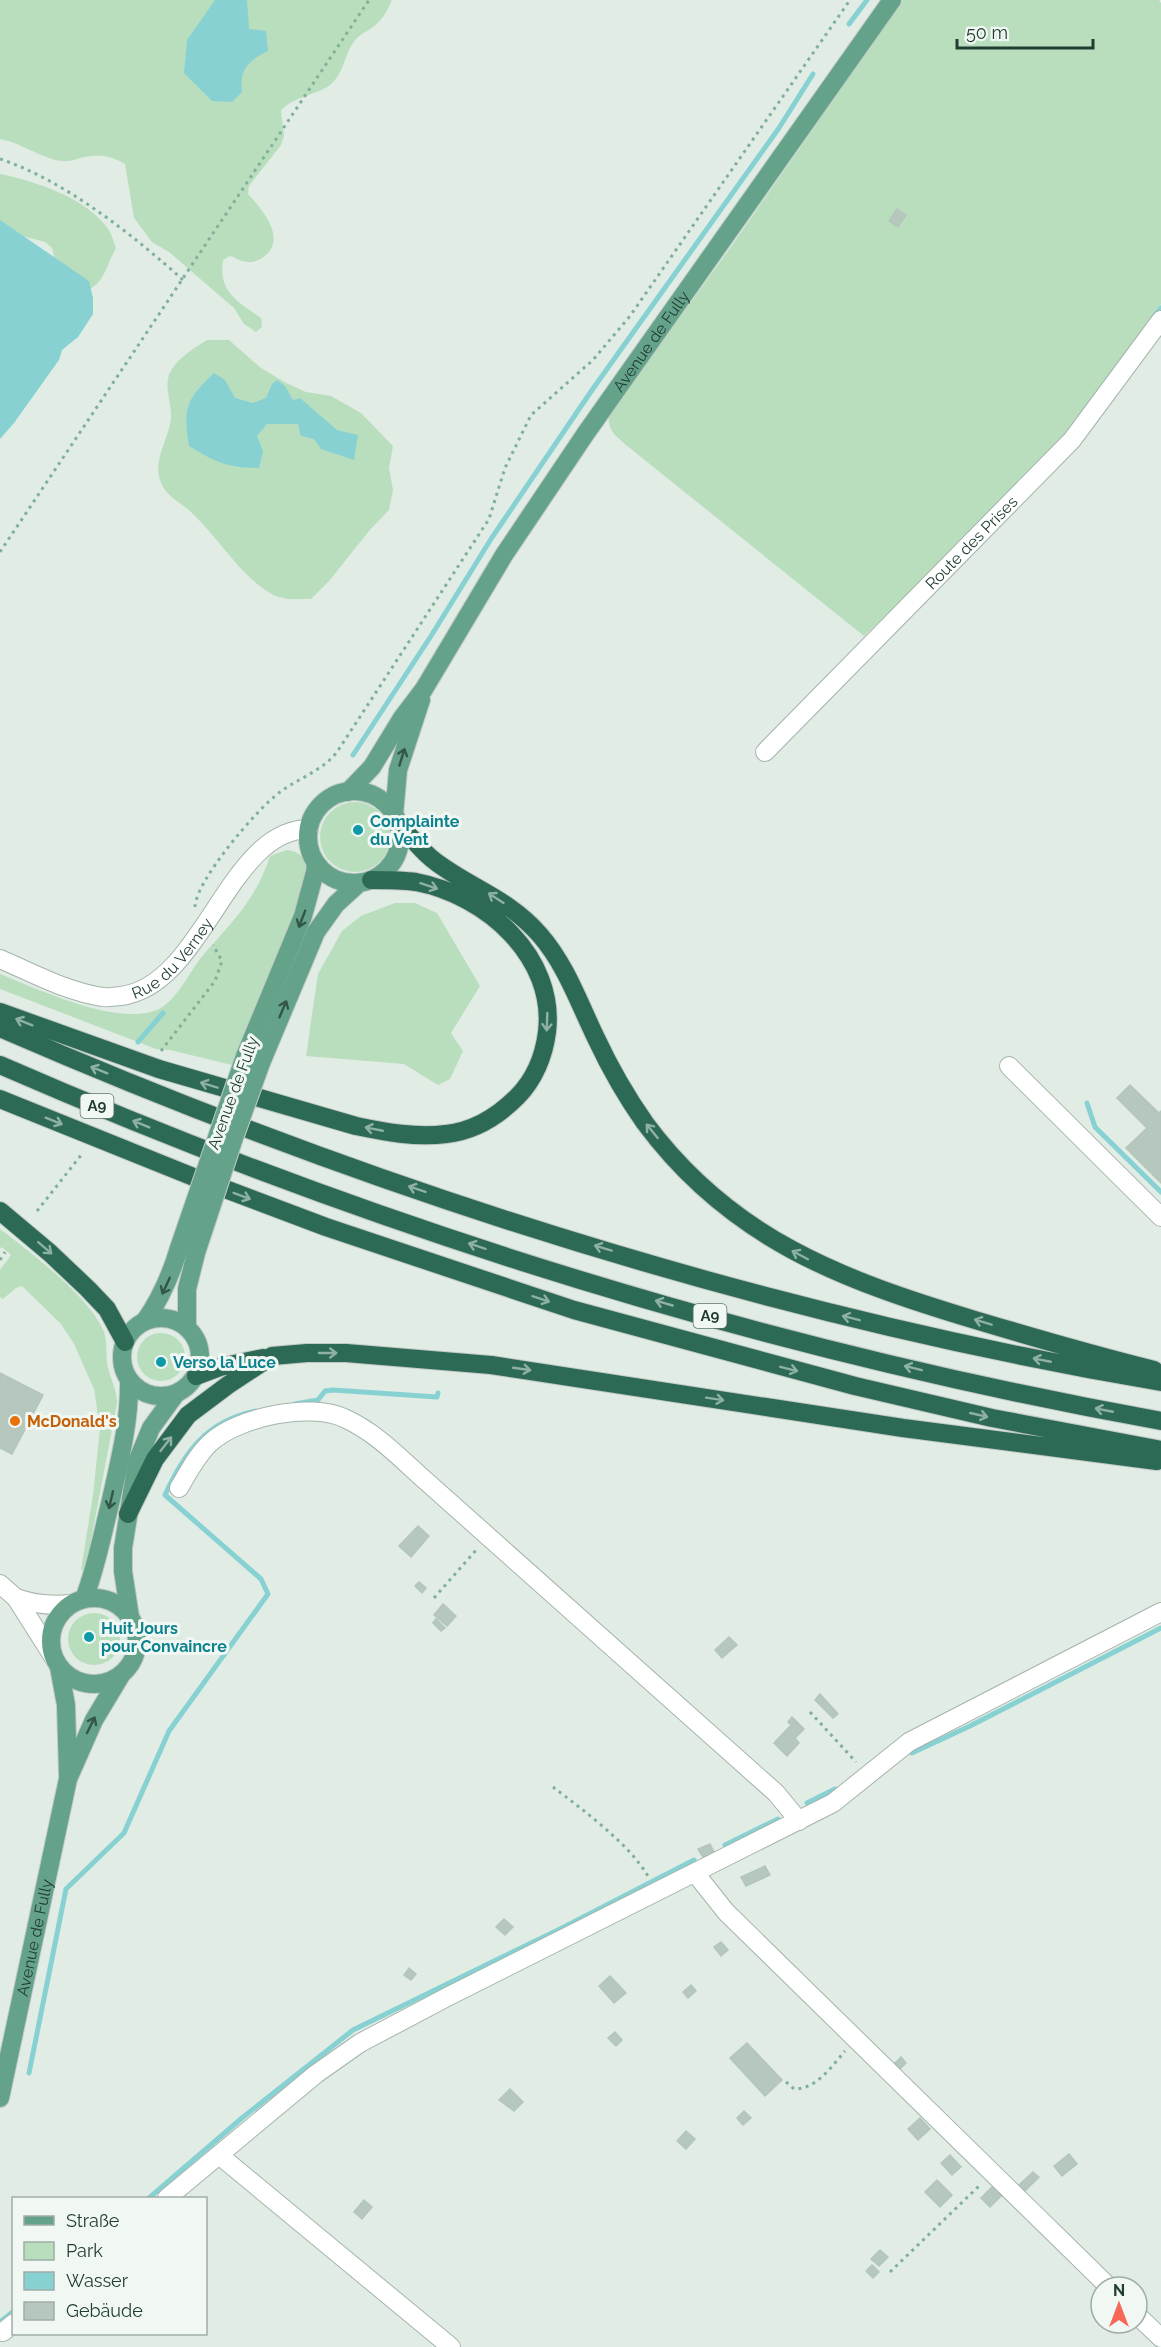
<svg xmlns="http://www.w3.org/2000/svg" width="1161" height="2347" viewBox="0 0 1161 2347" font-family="Raleway,sans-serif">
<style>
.green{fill:#b9debe}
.water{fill:#87d1d3}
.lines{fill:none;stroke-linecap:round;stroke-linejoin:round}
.stream{stroke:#87d1d3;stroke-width:5}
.building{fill:#b6c7be;stroke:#b3c6bb;stroke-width:1.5}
.minor-casing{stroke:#a4b4ac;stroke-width:20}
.major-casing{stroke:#c1c9c6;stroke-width:20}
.highway-casing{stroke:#c1c9c6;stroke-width:20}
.path{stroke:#80b09b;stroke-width:3;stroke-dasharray:3 4.5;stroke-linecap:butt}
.minor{stroke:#fff;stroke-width:18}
.major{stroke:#64a38a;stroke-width:18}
.highway{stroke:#2c6a55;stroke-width:18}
.major-bridge-casing{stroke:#c1c9c6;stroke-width:20;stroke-linecap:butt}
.major-bridge{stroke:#64a38a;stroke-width:18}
.oneway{stroke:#325648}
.oneway2{stroke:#8eb1a4}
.culture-dot{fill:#0f9aa8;stroke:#f1f8f4;stroke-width:2}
.food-dot{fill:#e8710a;stroke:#f1f8f4;stroke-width:2}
.labels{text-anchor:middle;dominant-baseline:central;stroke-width:6;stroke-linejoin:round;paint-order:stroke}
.shield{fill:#f1f8f4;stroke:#5f756c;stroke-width:1.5}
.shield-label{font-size:15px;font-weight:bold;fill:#213d32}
.street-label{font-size:16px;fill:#213d32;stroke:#f1f8f4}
.culture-label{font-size:16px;font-weight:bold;fill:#0d838f;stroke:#f1f8f4;text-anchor:start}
.food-label{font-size:16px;font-weight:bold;fill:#c56008;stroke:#f1f8f4;text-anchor:start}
</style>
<rect width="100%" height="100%" fill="#e1ece5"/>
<path class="green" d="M0,0h392c-5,12 -11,22 -22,29 -4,3 -9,5 -12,8 -14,13 -12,35 -28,48 -15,11 -39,12 -49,26l3,25 -3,9 -32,41 -1,8c14,15 39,44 17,62 -4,3 -11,7 -17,6 -6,0 -12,-4 -18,-6l-7,4c-5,32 15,42 38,58l1,9 -6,5 -12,-8 -10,-16 -65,-56 -17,-10 -18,-24 -9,-54c-16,-9 -27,-10 -45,-6 -6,2 -12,4 -18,3 -20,-2 -40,-18 -62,-22z
M903,0h256l2,3v301l-84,117 -155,159 -58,56 -238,-191c-10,-9 -21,-16 -16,-32l118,-162z
M0,174c37,8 86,23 109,56 3,5 5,13 7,18 -10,17 -12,40 -34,43l-26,-27 -4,-16 -7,-6 -45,-12z
M207,340h22l32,28 25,15 20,9 25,4 30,17 32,33 -4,22 4,22 -4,20 -20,21 -40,50 -18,18c-14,0 -29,2 -41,-6 -31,-19 -50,-53 -76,-78 -12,-13 -28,-17 -34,-35 -7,-22 9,-41 11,-62 1,-16 -9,-35 1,-49 9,-13 22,-21 35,-29z
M320 837a35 35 0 1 1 70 0a35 35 0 1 1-70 0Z
M287,850c26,4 20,23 18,44l-73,171 -62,-15 -14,-1 -156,-60v-15c38,15 130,59 165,31 16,-12 26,-36 39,-51 29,-33 52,-55 66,-98z
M395,903h20l22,10 43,73 -29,47 12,18 -13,28 -12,6 -34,-21 -98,-8 12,-82 24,-43 19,-15z
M0,1229c29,22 91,69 104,103 4,12 1,23 4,36 3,12 9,22 9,35l-29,153 -5,14h-2l12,-75 7,-67 -6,-39 -20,-45 -13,-20 -39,-38 -6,2 -13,11 -3,-2v-27l11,-15 -9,-8 -2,2z
M137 1357a24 24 0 1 1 48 0a24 24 0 1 1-48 0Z
M68 1639a26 26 0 1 1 52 0a26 26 0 1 1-52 0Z"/>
<path class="water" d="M215,0h32l2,29 17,2 2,20c-19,9 -29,18 -26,41l-10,10 -20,-1 -28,-28 3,-33z
M0,220l89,61 4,17v16l-15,23 -16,13 -3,10 -45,63 -14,16z
M214,373l11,7 10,18 18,5 13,-5 6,-14 5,-4 8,6 8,14 7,-2 37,32 21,5 -4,25 -33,-11 -7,-10 -13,-3 -3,-12h-31l-10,12 6,15 -4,17c-31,0 -44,-6 -70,-22 -6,-39 -3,-46 25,-73z"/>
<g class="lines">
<path class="stream" d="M849,24l18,-24
M1154,317l7,-9
M353,755l78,-119 60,-97 101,-149 187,-262 34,-54
M138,1042l25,-29
M1087,1103l8,24 66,65
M295,1404l23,-4 7,-9 8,-1 104,7 1,-4
M912,1753l58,-27 191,-98
M807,1803l28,-14
M725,1845l53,-26
M29,2073l37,-184 58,-56 45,-102 99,-137 -7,-15 -96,-84c20,-44 42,-74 91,-84
M149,2198l93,-80 111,-88 207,-101 134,-69
M0,2322l14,-11"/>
</g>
<path class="building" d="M897,209l9,6 -8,12 -9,-6z
M1130,1085l29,28 2,-2v72l-35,-35 21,-20 -30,-30z
M0,1373l43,22 -31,59 -12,-6z
M418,1526l11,10 -18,21 -12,-11z
M419,1582l7,6 -4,5 -7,-7z
M443,1604l13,12 -9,10 -13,-11z
M436,1619l9,9 -4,3 -8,-8z
M729,1637l8,8 -15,13 -7,-8z
M820,1694l18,20 -5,4 -18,-18z
M792,1717l12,12 -9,9 4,5 -12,13 -13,-13 17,-18 -3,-3z
M710,1844l4,8 -11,5 -5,-8z
M765,1866l5,9 -24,11 -5,-9z
M504,1919l9,8 -8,8 -9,-8z
M721,1942l7,8 -7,6 -7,-9z
M409,1968l7,6 -5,6 -7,-5z
M610,1976l16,17 -12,10 -15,-17z
M691,1985l5,6 -8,7 -5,-6z
M615,2032l7,8 -6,6 -8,-8z
M747,2043l35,37 -17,16 -35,-38z
M901,2057l5,6 -7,7 -5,-6z
M510,2089l13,13 -9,9 -15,-11z
M744,2111l7,7 -8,7 -6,-7z
M920,2118l10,11 -12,11 -10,-11z
M686,2131l9,8 -9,10 -9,-8z
M1069,2154l8,10 -15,12 -8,-10z
M950,2155l11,12 -9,8 -11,-12z
M1033,2172l6,5 -14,14 -6,-6z
M937,2180l15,15 -12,12 -15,-15z
M993,2186l9,9 -12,12 -9,-9z
M364,2200l8,7 -10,12 -8,-7z
M880,2250l8,7 -9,9 -8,-7z
M872,2265l7,7 -6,6 -7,-7z"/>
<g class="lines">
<g class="minor-casing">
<g id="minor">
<path id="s1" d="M765,752l307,-312 89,-120"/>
<path id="s2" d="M0,959c33,14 67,33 103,38 6,1 12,-1 18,-1 83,-11 107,-167 188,-167"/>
<path d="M1009,1066l152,151"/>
<path d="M179,1488c9,-15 18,-33 31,-45 28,-26 100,-41 134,-25 32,14 58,42 83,64l349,311 23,28"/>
<path d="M0,1584l16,14 38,60"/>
<path d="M16,1598c19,7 35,8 55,6"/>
<path d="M695,1873l31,39 383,375"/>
<path d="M219,2155l232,192"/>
<path d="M167,2198l149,-124 44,-31 89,-47 384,-193 76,-61 252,-130"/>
<path d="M1137,2315l24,23"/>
<path d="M3,2332l11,-9"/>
</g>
</g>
<g class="major-casing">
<g id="major">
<circle cx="354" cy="837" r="46"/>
<path id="s3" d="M348,792l24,-25 30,-49 22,-29 80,-134 82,-122 306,-433"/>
<path d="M394,815l4,-45 23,-70"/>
<path d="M245,1056l58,-140 12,-44 1,-9"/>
<path d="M261,1063l55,-131 20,-28 23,-21"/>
<circle cx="161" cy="1357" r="39"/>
<path d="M145,1321c16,-23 26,-46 34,-73"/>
<path d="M187,1327v-38l9,-36"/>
<circle cx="94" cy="1641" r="43"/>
<path d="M84,1599c12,-31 18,-63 26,-95 9,-41 20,-82 19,-124"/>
<path d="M130,1617l-7,-46v-23l14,-86 14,-34 24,-33"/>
<path d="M59,1667l7,38 2,69"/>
<path id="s4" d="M0,2098l68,-319 26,-59 27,-45"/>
</g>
</g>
<g class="highway-casing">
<path id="highway" d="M398,824c13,12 24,28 38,38 36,27 73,37 104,73 26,30 39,68 56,103 14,30 30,58 49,85 86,116 197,157 330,197 60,18 119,35 179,50
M0,1012l159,57 197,57c29,6 60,12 90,8 28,-3 52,-18 71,-37 17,-17 27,-41 30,-65 9,-75 -61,-137 -131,-150 -15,-2 -30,-2 -45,-2
M0,1028c370,161 763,286 1161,354
M0,1065c371,162 763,284 1161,356
M0,1099l196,79 130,49 248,83 281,76 137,32 169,32
M0,1211l50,42 38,36 19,20 18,33
M196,1376l24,-9 43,-9
M128,1514l27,-55 33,-44 40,-30 44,-29 35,-3h39l145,12 412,63 254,33"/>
</g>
<path class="path" d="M0,159c64,21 133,76 183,121
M0,552l369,-552
M195,907c1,-27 62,-98 85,-115 19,-14 42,-21 57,-40l152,-233 16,-51 26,-53 62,-55 37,-44 220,-316
M161,1051l54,-70 7,-20 -9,-16
M37,1211l45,-57
M0,1260l5,-8
M434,1598l43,-49
M810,1712l46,50
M553,1787c30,23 78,58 96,91
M786,2082l8,7c23,0 37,-22 51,-38
M890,2272l89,-86"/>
<use href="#minor" class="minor"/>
<use href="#major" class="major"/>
<use href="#highway" class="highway"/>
<g class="major-bridge-casing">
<path id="major-bridge" d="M179,1248l66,-192
M196,1253l38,-115 27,-75"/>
</g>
<use href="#major-bridge" class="major-bridge"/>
</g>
<defs><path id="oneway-shaft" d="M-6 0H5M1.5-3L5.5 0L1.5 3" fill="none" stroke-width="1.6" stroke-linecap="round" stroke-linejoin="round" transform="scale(1.5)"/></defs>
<g class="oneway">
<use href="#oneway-shaft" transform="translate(402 757) rotate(-73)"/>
<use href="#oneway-shaft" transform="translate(302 919) rotate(111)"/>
<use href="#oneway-shaft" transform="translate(283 1009) rotate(-67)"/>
<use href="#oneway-shaft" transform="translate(166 1286) rotate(115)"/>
<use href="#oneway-shaft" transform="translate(111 1500) rotate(103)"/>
<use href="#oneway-shaft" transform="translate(91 1725) rotate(-64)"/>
</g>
<g class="oneway2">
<use href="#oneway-shaft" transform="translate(429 886) rotate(18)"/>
<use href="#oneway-shaft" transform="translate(496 898) rotate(-147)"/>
<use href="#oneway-shaft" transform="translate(24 1022) rotate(-158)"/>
<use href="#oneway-shaft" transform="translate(547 1022) rotate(92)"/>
<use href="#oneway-shaft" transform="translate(99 1070) rotate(-158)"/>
<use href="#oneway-shaft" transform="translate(209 1085) rotate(-163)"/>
<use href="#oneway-shaft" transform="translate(54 1121) rotate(22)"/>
<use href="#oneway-shaft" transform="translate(141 1124) rotate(-158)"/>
<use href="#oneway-shaft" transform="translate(374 1129) rotate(-169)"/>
<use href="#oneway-shaft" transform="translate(652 1131) rotate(-129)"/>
<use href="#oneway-shaft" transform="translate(417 1189) rotate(-161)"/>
<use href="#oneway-shaft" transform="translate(242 1196) rotate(20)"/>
<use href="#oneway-shaft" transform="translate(477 1246) rotate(-162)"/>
<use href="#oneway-shaft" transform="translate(45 1248) rotate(41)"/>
<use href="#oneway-shaft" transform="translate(603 1248) rotate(-163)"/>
<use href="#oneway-shaft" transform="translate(800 1255) rotate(-152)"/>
<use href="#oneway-shaft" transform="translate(541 1299) rotate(18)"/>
<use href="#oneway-shaft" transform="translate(664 1303) rotate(-164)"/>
<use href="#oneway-shaft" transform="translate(851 1318) rotate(-166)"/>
<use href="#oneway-shaft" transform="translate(983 1322) rotate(-163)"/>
<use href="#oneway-shaft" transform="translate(328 1353)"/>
<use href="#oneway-shaft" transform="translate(1042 1360) rotate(-169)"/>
<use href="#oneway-shaft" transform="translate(913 1368) rotate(-166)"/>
<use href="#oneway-shaft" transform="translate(522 1369) rotate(8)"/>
<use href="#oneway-shaft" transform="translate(789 1369) rotate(14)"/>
<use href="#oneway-shaft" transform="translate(715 1399) rotate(9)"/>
<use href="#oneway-shaft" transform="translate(1104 1410) rotate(-169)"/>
<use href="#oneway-shaft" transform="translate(979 1415) rotate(13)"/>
<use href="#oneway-shaft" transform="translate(166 1444) rotate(-52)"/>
</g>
<g class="culture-dot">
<circle cx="358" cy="830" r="6"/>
<circle cx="161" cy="1362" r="6"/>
<circle cx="89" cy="1637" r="6"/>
</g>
<circle class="food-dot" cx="15" cy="1421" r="6"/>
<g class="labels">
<g class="shield">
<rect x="80.5" y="1094" width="33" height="24" rx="4.5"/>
<rect x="693.5" y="1304" width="33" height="24" rx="4.5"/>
</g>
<g class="shield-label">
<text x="97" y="1106">A9</text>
<text x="710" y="1316">A9</text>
</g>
<g class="street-label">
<text stroke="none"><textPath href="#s3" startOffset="544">Avenue de Fully</textPath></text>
<text stroke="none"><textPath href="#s1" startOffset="294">Route des Prises</textPath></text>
<text stroke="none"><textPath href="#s2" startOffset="194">Rue du Verney</textPath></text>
<text transform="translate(233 1093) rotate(-70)">Avenue de Fully</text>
<text stroke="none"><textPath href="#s4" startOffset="164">Avenue de Fully</textPath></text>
</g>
<g class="culture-label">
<text x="370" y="821">Complainte<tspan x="370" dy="18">du Vent</tspan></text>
<text x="173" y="1362">Verso la Luce</text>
<text x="101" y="1628">Huit Jours<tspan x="101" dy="18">pour Convaincre</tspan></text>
</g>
<g class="food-label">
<text x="27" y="1421">McDonald's</text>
</g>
</g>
<rect x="12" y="2197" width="195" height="138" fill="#f1f8f4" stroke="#9eada6" stroke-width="1.5"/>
<rect x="24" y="2216" width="30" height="9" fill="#64a38a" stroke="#9eada6" stroke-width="1.5"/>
<text x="66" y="2227" font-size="18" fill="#213d32">Straße</text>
<rect x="24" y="2242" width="30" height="18" fill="#b9debe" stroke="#9eada6" stroke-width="1.5"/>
<text x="66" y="2257" font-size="18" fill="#213d32">Park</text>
<rect x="24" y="2272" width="30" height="18" fill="#87d1d3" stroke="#9eada6" stroke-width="1.5"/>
<text x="66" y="2287" font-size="18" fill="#213d32">Wasser</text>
<rect x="24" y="2302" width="30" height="18" fill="#b6c7be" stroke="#9eada6" stroke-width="1.5"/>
<text x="66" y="2317" font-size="18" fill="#213d32">Gebäude</text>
<g transform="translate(1119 2305)"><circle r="28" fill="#f1f8f4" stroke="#9eada6" stroke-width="1.5"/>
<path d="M0-4.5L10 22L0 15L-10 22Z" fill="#f66755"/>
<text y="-9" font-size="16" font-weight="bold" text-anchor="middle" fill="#213d32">N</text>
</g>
<path d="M957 39v9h136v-9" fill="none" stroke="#213d32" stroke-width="3"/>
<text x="966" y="39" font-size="18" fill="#213d32" stroke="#f1f8f4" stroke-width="4.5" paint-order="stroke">50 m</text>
</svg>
